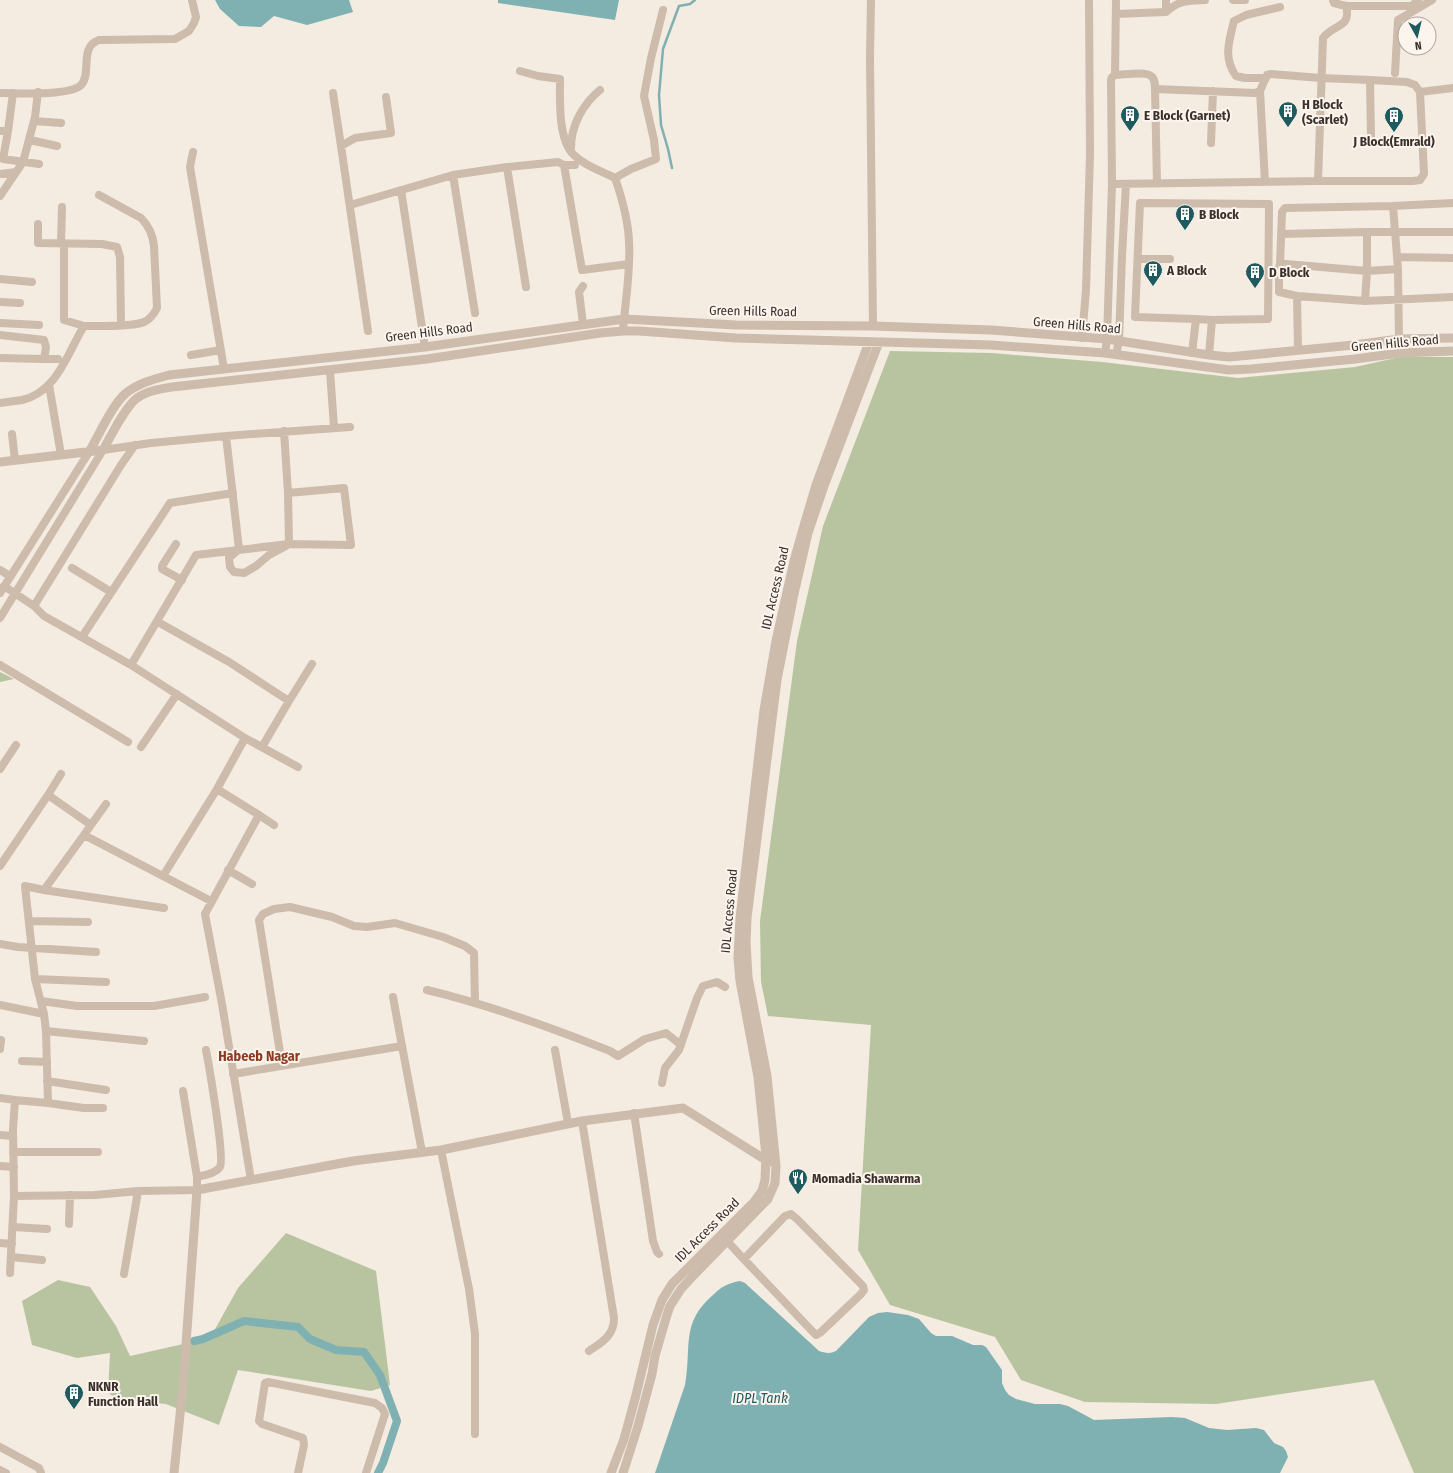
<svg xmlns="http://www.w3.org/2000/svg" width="1453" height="1473" viewBox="0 0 1453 1473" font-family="'Fira Sans Condensed',sans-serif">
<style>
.green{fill:#b8c4a0}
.water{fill:#7fb0b2}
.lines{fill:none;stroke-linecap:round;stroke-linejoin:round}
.stream{stroke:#7fb0b2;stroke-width:2.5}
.canal{stroke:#7fb0b2;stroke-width:8}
.minor{stroke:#cdbbac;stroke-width:8}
.tertiary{stroke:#cdbbac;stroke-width:9}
.labels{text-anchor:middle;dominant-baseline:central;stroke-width:4;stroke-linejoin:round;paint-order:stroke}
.poi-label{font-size:13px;font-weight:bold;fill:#3b302b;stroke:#fbf5ee;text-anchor:start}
.street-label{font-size:13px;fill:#3b302b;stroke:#fbf5ee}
.neighbourhood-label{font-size:14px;font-weight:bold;fill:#8c3b22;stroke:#fbf5ee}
.water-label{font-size:14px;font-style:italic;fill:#1f5a5e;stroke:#fbf5ee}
</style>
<rect width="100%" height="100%" fill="#f4ebe1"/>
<path class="green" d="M890,351l102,2 110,9 136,16 117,-11 45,-10h53v1116h-39l-40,-93 -158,24 -131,-2 -64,-22 -26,-43 -105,-32 -32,-55 13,-225 -103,-9 -7,-34 -1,-61 37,-280 26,-115z
M0,672l14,7 -14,3z
M286,1233l90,38 14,114 -19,6 -133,-21 -19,55 -53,-21 -50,-5 -8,-7 2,-39 -33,5 -45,-13 -10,-44 36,-21 32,7 26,39 14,30 80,-18 28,-50z"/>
<path class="water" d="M215,0h134l4,12 -46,13 -33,-9 -13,11 -22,-1 -19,-17z
M498,0h121l-4,20 -117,-17z
M740,1281l5,2 74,68c6,2 11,3 17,0l33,-34 9,-4 9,-1 21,3 11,4 12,14 5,3h16l21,9h9l4,2 16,23v13l3,7 4,5 7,4 19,5h25l8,2 26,14 78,-3 13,1 24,10 18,2 29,-2 8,2 10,13 9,4 3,4 2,6 -8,16h-625l30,-88c7,-37 -5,-62 28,-90 8,-8 15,-12 27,-14z"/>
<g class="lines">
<path class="stream" d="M672,168l-4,-19 -7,-24 -2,-30 4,-46 16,-43 11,-2 5,-4"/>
<path class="canal" d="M194,1341l9,-2 41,-18 54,6 12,12 26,11 28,2 16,23 17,46 -14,42 -5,10"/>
<path class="minor" d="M871,0l-1,58 3,268
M1166,0v12
M1233,0h12
M1346,6h66l6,-6
M1116,14l50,-2c13,-12 21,-11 39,-12
M520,71l18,5 22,3c0,20 -2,58 12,74 11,12 29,18 43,25 7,20 13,42 14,63 2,30 -4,61 -6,90
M1395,73l3,-53 34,-20
M1115,75l1,-75
M1266,78h-21l-9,-2c-13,-18 -7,-35 -2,-55l12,-6 34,-8
M1370,80l37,2 8,3 5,7 4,82 -4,6 -7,1h-95l-206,3 -1,-104 1,-3 3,-2c9,0 30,-4 36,1 4,3 4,8 4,13l100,4 5,-2 7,-16 4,-1 50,4 49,2 1,57
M1155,89l2,95
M1260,91l5,91
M1420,92l33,-4
M0,93c18,0 66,3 80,-7 13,-11 -2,-39 19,-46l76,-1 14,-8 5,-8 2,-6 -4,-17
M333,93l8,53
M34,121l27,2
M0,131h8l-5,28 36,5
M8,131l5,-38
M30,140l27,6
M1211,143l2,-52
M571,148c0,-23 12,-44 29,-58
M193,152l-3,15 34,202
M564,165h11
M507,167l19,120
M0,174l16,-2
M453,175l22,138
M615,178l16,-9 25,-10 -2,-19 -10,-44 7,-38 12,-48
M1318,181l5,-143c10,-14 29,-10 23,-32l-12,-3 -1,-3
M401,190l24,157
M0,196l23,-34 12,-45 3,-25
M350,205l103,-30 54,-8 51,-5 6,3 18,105 47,-6
M1393,206l5,63 1,70
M38,224v19l64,1 15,3 3,10 1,68
M1281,234l86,-2
M61,244l1,-37
M64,244v76l20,6
M1397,257l56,1
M1138,259h32
M1280,265l2,-53 3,-4 108,-2 60,-3
M0,279l32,3
M583,286l-4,6 4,32
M1297,296l-18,-4v-25l1,-2 6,-1 81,7 31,-2
M1365,301l2,-30v-39h86
M0,302l20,1
M1196,319l16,1
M0,323l39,2
M368,331l-27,-185 14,-8 36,-5 -5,-36
M0,335l44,5 2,7 -2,12 -44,-1
M1082,338l4,-48 4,-136 -1,-154
M1298,350l-1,-54 68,5 88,-4
M1105,353l2,-14 5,-155
M1192,353l4,-34 -61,-2 5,-114 129,1 -1,115 -56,1 -3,35
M1116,354l3,-13 3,-85 4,-72
M191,355l30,-5
M44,359h14
M330,371l4,56
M49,385l12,70
M0,403c7,-1 15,-2 22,-3 35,-8 45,-46 62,-74 14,0 49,1 60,-4 7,-3 10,-8 13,-14l-3,-62c-1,-10 -6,-21 -13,-28l-42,-23
M284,431l4,62 1,51
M12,434l3,26
M226,436l13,113
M176,544l-14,22v3l20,11
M238,550l-9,8 1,9 4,5 10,1 12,-7 13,-11 17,-9
M72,568l39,24
M0,570l10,6
M4,586l30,20 10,10 87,49 114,73 53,29
M0,593l89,-141
M34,606l87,-141 14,-20
M0,618l103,-168 48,-7 75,-7 124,-9
M158,622l71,40 60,39 -27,46
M82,637l88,-134 63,-10
M0,665l128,77
M131,665l65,-110 93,-11 62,1 -7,-57 -56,5
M289,701l23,-37
M141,747l36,-53
M0,769l16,-24
M217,789l42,26 -54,99 17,90 29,176
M48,795l43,30 -7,10
M259,815l15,10
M91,825l15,-21
M0,866l48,-71 13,-21
M228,870l24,14
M163,876l54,-87 28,-51
M44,890l40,-55 127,66
M29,921l59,1
M0,944l18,3 78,5
M35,979l71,3
M427,990c63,15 123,37 183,61l8,5 27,-17 21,-6 15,12
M393,997l9,49
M41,1001l36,5h77l51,-9
M0,1005l44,9
M46,1031l98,10
M0,1049l1,-9
M555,1050l13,73
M22,1061l25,1
M282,1065l-23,-145 4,-6 11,-5 16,-2 42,10 22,9 13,1 28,-4 48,14 22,9 9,7 1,50
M233,1074l169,-28 20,106
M47,1081l59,9
M662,1083l3,-15 14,-18 18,-52 6,-12 14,-4 8,5
M0,1098l15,2
M48,1103l36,5h19
M634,1113l19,128 4,11 2,2
M582,1121l32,197c0,18 -12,24 -25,33
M0,1135l13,1
M441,1150l28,139 6,45v100
M13,1152h85
M0,1166l14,1
M197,1177c7,-2 18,-3 23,-10 5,-9 -11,-101 -14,-117
M14,1196l81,-1 43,-4 59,-1v-13l-14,-86
M69,1224l1,-29
M13,1227l34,2
M728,1242l11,12 74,78 3,3 5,-3 40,-38 3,-4 -1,-4 -66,-67 -6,-5 -6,2 -41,43
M0,1243l12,1
M11,1257l31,3
M10,1273l4,-77 -1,-67 2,-29 33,3 -2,-72 -2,-17 -9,-35 -10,-93 19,4 120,18
M124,1274l14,-83
M0,1447l39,21 2,5
M0,1470l6,3
M298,1473l6,-28 -1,-7 -41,-14 -3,-3 6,-38 3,-1 107,21 7,5 3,6 -19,59"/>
<path class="tertiary" d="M89,452c10,-17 23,-47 37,-59 13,-10 28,-14 43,-18l256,-28 199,-28 112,6 137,1 118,4 116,9 102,16 20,2 125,-12 45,-6 54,-1
M0,462l103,-12c8,-14 22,-43 34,-52 10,-7 23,-9 35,-11l255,-28 173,-26 23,-2h16l97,7 255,7 114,8 124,17 22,-1 104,-10 45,-6 53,-2
M174,1473l9,-87 14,-196 156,-29 88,-11 141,-29 101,-13 86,54
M611,1473l13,-34 11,-40 18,-74 9,-25 10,-16 82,-82 8,-11 3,-11 1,-24 -8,-79 -18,-96 -2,-23 2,-40 24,-208 12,-69 18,-80 9,-32 13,-44 53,-143
M623,1473l15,-47 14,-52 3,-18 11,-38 4,-12 11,-17 11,-12 76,-78 7,-16 1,-17 -9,-90 -19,-99 -2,-35 1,-24 30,-238 17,-86 14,-61 16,-47 55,-144"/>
</g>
<defs>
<g id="building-pin" transform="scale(1)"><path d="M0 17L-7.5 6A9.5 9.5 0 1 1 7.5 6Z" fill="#1f5a5e" stroke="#fbf5ee"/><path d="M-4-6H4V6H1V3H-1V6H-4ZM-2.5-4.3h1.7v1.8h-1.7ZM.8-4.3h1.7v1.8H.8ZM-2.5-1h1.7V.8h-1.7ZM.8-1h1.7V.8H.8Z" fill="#fff"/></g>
<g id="restaurant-pin" transform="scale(1)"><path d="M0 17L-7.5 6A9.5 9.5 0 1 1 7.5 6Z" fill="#1f5a5e" stroke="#fbf5ee"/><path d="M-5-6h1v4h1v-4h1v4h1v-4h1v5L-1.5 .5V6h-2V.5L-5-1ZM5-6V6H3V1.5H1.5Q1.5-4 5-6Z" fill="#fff"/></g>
</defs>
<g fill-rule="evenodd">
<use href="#building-pin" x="1288" y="111"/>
<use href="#building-pin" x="1130" y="115"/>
<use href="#building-pin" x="1394" y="116"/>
<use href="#building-pin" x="1185" y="214"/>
<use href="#building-pin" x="1153" y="270"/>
<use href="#building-pin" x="1255" y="272"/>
<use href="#restaurant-pin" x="798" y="1178"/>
<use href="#building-pin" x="74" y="1393"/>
</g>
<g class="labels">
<g class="poi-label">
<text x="1302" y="104">H Block<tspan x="1302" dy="15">(Scarlet)</tspan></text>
<text x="1144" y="115">E Block (Garnet)</text>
<text x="1394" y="141" text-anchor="middle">J Block(Emrald)</text>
<text x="1199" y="214">B Block</text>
<text x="1167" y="270">A Block</text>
<text x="1269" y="272">D Block</text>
<text x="812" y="1178">Momadia Shawarma</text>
<text x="88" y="1386">NKNR<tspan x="88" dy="15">Function Hall</tspan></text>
</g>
<g class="street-label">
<text transform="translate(753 311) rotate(1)">Green Hills Road</text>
<text transform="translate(1077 325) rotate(5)">Green Hills Road</text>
<text transform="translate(429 332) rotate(-7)">Green Hills Road</text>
<text transform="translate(1395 343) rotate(-5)">Green Hills Road</text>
<text transform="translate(775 588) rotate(-77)">IDL Access Road</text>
<text transform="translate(729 911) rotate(-85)">IDL Access Road</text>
<text transform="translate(707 1230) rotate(-45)">IDL Access Road</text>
</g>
<g class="neighbourhood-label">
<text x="259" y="1056">Habeeb Nagar</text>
</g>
<g class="water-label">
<text x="760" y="1398">IDPL Tank</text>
</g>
</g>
<g transform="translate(1417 36) rotate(172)"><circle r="19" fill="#fbf5ee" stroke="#aea6a0"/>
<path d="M0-3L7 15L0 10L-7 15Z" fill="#1f5a5e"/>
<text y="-6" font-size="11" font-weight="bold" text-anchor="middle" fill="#3b302b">N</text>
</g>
</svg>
